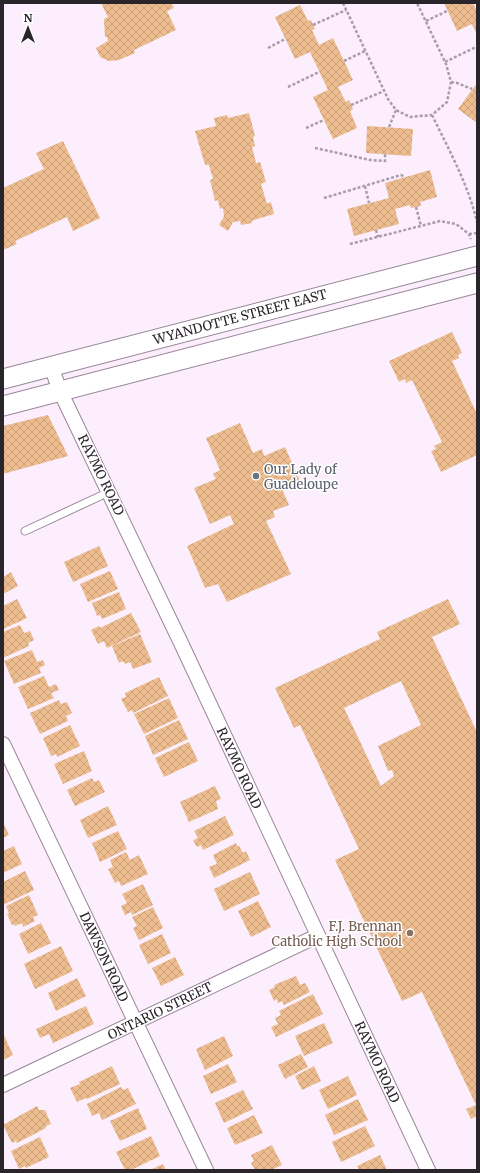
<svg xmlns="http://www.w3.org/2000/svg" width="480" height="1173" viewBox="0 0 480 1173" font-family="Merriweather,serif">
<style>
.building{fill:url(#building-cross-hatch);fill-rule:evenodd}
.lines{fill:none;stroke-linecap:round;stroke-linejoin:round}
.lane-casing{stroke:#988799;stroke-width:9}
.street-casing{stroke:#988799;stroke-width:16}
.secondary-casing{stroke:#988799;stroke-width:21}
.path{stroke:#a89da9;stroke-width:2.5;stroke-dasharray:3 2;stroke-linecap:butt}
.lane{stroke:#fff;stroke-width:7}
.street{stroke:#fff;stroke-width:14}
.secondary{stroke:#fff;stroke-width:19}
.worship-dot{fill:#6b7280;stroke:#fff;stroke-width:1.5}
.education-dot{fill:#8d6e63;stroke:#fff;stroke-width:1.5}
.labels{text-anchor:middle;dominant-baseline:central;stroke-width:3;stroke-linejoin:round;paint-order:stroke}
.street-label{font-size:13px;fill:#2a242b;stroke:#fff}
.worship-label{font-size:13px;fill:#5b616d;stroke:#fff;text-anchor:start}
.education-label{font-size:13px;fill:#785e54;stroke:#fff;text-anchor:end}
</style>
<defs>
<pattern id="building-cross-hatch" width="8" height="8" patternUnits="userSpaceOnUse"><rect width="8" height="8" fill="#edbd8f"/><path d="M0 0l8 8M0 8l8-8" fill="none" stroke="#cba27c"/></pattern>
</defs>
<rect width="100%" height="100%" fill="#fdeefe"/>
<path class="building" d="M101,3h70l3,5 -7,3 9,19 -42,20 1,3 -16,7 -10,1 -9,-4 -4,-9 12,-7 -1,-4h-2l-1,-18 4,-2z
M444,3h29l4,8v24l-5,-11 -15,7z
M300,5l8,16 3,-1 4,9 -3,1 7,15 14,-7 20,42 -15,7 8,15 3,-2 4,9 -3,2 7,17 -24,11 -20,-42 15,-7 -18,-38 -15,7 -20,-42z
M477,83v40l-19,-14z
M249,113l6,23 -2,1 2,9 -3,1 4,16 4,-1 6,20 -5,2 6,20 4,-2 3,12 -23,7 1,2 -11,2 -1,-4 -7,1 -5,9 -9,-6 5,-9 -1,-8 -3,1 -2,-9 -3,1 -5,-21 3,-1 -4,-14h-4l-10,-34 21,-5 -2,-8 13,-3 1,3z
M367,126l46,3 -2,27 -45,-3z
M63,141l37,77 -27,13 -6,-14 -52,24 2,3 -14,6v-62l41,-19 -8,-16z
M430,170l7,27 -17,5 1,4 -10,2 -1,-3 -15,4 4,15 -45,12 -7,-27 42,-11 -4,-15z
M452,332l10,21 -4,2 1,3 -7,3 25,53v41l-36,17 -10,-21 5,-2 -2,-3 8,-4 -30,-62 -6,3 -1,-4 -6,3 -10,-21z
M48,415l20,41 -65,18v-48z
M240,423l13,30 9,-4 2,7 21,-9 15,34 -18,8 7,16 -16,6 2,6 -9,4 25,53 -64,28 -9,-18 -13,4 -18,-42 47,-22 -4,-9 -20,9 -16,-36 22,-9 -3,-5 7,-4 -14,-32z
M99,546l9,20 -35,16 -9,-20z
M110,571l8,18 -30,13 -8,-18z
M11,572l7,14 -15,8v-17z
M119,592l7,17 -24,10 -2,-4 -3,1 -5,-13z
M17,599l10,19 -24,11v-23z
M448,599l12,25 -28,13 45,95v384l-6,3 -5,-10 10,-4 -54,-113 -20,9 -67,-141 24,-11 -59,-124 -6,3 -19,-40 105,-49 -3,-7zM401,681l20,44 -43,21 10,25 4,-1 2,6 -13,10 -37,-78z
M131,613l10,19 -34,16 -3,-7 -6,3 -7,-14 8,-4 1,2z
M20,625l4,8 6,-2 4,9 -6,3 1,3 -26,12v-26z
M140,634l12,28 -19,7 -3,-7 -5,2 -2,-3 -4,2 -7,-17z
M32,650l5,12 6,-2 2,5 -6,3 2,5 -27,11 -10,-23z
M44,676l5,11 7,-3 3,6 -8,3 3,5 -26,11 -10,-22z
M159,677l9,19 -35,17 -1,-3 -4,2 -7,-13 5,-2 -1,-4z
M169,698l9,20 -34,16 -10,-20z
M59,700l2,4 6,-2 5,11 -6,3 2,5 -28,13 -10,-21z
M179,720l9,19 -35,16 -8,-19z
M70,725l10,21 -23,11 -1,-3 -5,2 -8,-18z
M189,742l9,19 -34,16 -9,-19z
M84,751l8,20 -29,13 -9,-20z
M92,778l2,4 5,-2 6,12 -30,14 -8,-16z
M215,786l6,13 -5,2 2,8 -29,13 -9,-20z
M108,806l9,19 -29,13 -8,-18z
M225,816l9,19 -31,15 -2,-5 -4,2 -4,-7 5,-2 -4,-7z
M3,822l6,13 -6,3z
M118,831l9,18 -27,13 -8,-19z
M236,843l1,3h2l4,7 3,-2 4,9 -36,18 -5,-11 8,-3 -4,-9z
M14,846l8,18 -19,9v-22z
M126,852l4,8 9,-5 9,19 -27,12 -2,-5 -4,2 -7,-14 5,-2 -3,-7z
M25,871l9,19 -31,15v-23z
M250,872l10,22 -36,17 -10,-22z
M143,884l10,21 -21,10 -1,-3 -6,3 -4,-9 6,-3 -5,-9z
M29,895l9,20 -5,2 2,4 -12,6 -1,-4 -7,3 -1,-2 -2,1 -5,-11 2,-1 -3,-7z
M258,901l13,26 -20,10 -13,-26z
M153,907l10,21 -24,12 -6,-12 4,-2 -5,-9z
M41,923l10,20 -23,11 -9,-20z
M162,934l9,19 -23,11 -9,-19z
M61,946l12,25 -38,18 -11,-25z
M175,957l9,18 -23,11 -9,-18z
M296,976l4,9 5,-2 5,9 -26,13 -2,-4 -4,2 -1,-4 -3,2 -5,-11 6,-3 -1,-2z
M77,978l9,18 -30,15 -8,-18z
M313,994l10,20 -47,23 -5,-10 7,-3 -3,-6 6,-3 -2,-4z
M86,1006l8,18 -41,19 -4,-9 -9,4 -4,-9z
M324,1023l9,20 -29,13 -9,-20z
M3,1033l10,22 -10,5z
M224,1036l9,20 -28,14 -9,-21z
M301,1054l7,13 -23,12 -7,-14z
M228,1064l9,18 -26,12 -8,-18z
M112,1066l8,18 -33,15 -1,-1 -9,4 -7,-14 10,-4 -1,-2z
M314,1066l7,15 -19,9 -7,-14z
M348,1076l9,19 -29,14 -9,-19z
M121,1087l2,3 5,-2 8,16 -34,16 -3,-7 -7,3 -5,-12z
M243,1090l10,19 -29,14 -9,-20z
M358,1099l10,21 -34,15 -9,-20z
M37,1106l2,4h6l6,14 -5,2v2l-29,15 -1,-2 -4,2 -9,-18z
M138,1108l9,21 -27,12 -10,-20z
M254,1115l9,18 -28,12 -8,-17z
M365,1126l10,20 -34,16 -9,-20z
M151,1136l9,20 -29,14h-6l-9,-18z
M40,1137l9,20 -23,11 -1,-2 -6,3 -8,-18z
M272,1145l10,20 -11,5h-16l-4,-7 3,-2 -3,-6z
M380,1155l7,15h-28l-2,-4z
M163,1164l3,6h-16z"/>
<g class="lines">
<g class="lane-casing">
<path id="lane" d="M25,531l84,-39"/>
</g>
<g class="street-casing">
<path id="street" d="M51,366l9,25 121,252 247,527
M3,744l203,426
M3,1085l314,-149"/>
</g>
<g class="secondary-casing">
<path id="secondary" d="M3,379l474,-123
M3,406l474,-123"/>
</g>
<path class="path" d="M343,3l45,96 8,11 14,7 22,-2 15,-13 4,-20 -5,-18 -29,-61
M426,21l21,-10
M313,25l33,-15
M268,48l17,-9
M344,61l21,-10
M445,62l31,-15
M451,82l6,1 15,6
M288,87l31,-15
M351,105l33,-14
M432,115c17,35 36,69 45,107
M389,127l7,-17
M306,128l18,-8
M315,148l55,12 15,1v-7
M365,186l4,17
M324,198l77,-23 4,2
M416,207l5,19
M376,230l2,7
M469,234l8,-1
M350,244l90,-23 16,3 13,10 2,5"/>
<use href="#lane" class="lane"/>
<use href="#street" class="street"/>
<use href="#secondary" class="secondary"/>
</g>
<circle class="worship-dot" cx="256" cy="476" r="4"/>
<circle class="education-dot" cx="410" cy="933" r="4"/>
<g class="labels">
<g class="street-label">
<text transform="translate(240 317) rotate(-15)">WYANDOTTE STREET EAST</text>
<text transform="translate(101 475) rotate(64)">RAYMO ROAD</text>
<text transform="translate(239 768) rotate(65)">RAYMO ROAD</text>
<text transform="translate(104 957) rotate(65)">DAWSON ROAD</text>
<text transform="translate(160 1011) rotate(-26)">ONTARIO STREET</text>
<text transform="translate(377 1062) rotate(65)">RAYMO ROAD</text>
</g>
<g class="worship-label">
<text x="264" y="469">Our Lady of<tspan x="264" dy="15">Guadeloupe</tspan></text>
</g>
<g class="education-label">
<text x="402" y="926">F.J. Brennan<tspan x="402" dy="15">Catholic High School</tspan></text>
</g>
</g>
<rect width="480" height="1173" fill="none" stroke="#2a242b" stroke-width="8"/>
<g transform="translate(28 28)" stroke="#ffffff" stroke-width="3" paint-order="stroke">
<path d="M0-3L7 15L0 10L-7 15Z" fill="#2a242b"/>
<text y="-6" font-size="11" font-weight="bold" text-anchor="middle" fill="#2a242b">N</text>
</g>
</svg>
